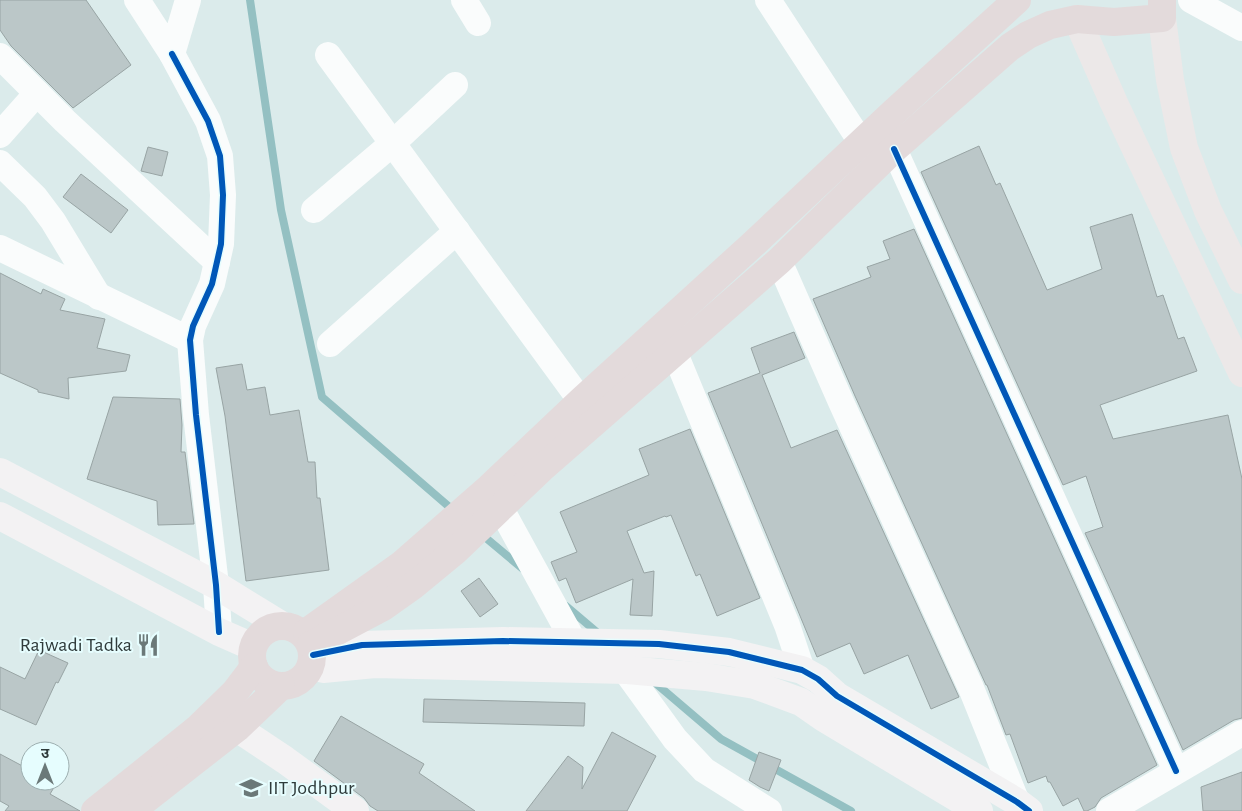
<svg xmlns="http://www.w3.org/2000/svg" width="1242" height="811" font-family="'Alegreya Sans','Noto Sans Devanagari',sans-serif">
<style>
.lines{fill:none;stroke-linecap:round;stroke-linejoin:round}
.stream{stroke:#94c0c2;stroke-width:8}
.building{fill:#bbc7c8;stroke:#98a4a4}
.street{stroke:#fafcfc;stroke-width:26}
.secondary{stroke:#f3f2f3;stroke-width:28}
.primary{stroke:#ece8e8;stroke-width:28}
.highway{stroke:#e3dadb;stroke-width:28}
.cycleway-casing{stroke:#e6fdfe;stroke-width:9}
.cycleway{stroke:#0057b8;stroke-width:6}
.labels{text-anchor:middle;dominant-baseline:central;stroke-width:4;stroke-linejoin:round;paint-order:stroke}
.poi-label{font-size:20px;fill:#2f3b3b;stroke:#e6fdfe;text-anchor:end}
</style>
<rect width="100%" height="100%" fill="#dbebeb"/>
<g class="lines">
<!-- stream -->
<g class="stream">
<path d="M250,0L281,210L322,397L454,511"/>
<path d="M480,533L523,569"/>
<path d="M566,606L599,634"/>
<path d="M653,681L721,739L851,811"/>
</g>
</g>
<!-- building -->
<g class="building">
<path d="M0,0H86L131,65L73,108L11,46L0,30Z"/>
<path d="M979,146L996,185L1000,183L1047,290L1102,269L1090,227L1132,214L1157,297L1163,295L1178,339L1184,337L1197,371L1100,405L1113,439L1228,415L1242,479V718L1234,720L1183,750L1085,533L1103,527L1086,476L1063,485L921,172Z"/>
<path d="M148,147L168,152L162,176L141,171Z"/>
<path d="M81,174L128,210L111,233L63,197Z"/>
<path d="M914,229L1157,765L1101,798L1095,807L1087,811H1084L1078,798L1063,806L1050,782H1048L1046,776L1028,783L1010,734L1006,735L987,685H986L855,396L813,299L871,277L867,267L890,259L883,241Z"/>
<path d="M0,273L41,294L43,289L65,299L60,310L105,319L97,348L130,355L126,371L68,378L69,399L38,392V390L0,373Z"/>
<path d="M794,332L805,358L762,375L791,448L837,430L959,697L931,709L908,655L864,674L850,643L817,657L708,393L760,373L751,348Z"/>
<path d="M242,364L247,390L265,387L270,415L299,410L308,462H315L317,498H320L329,570L246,581L225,416L216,368Z"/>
<path d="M113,397L180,399L182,425L181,452H185L194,524L158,525L157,501L87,479Z"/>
<path d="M690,429L760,598L717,616L700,574L696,576L671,515L666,517L665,516L627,531L644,573L654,571L652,616L630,615L633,579L576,603L566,578L559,581L551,562L577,552L560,512L649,475L639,449Z"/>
<path d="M479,578L498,604L480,617L461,591Z"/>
<path d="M39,650L68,663L58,683L56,682L36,725L0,709V667L25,679Z"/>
<path d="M424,699L585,703L584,726L423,722Z"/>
<path d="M341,716L424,764L419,773L475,811H378L370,806L364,798L314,761Z"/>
<path d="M612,732L656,756L627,811H526L568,756L583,767L582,789Z"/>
<path d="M759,752L781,760L769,791L760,787L749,780Z"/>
<path d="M0,754L30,770V781H58L50,794L80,811H5L9,806L0,801Z"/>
<path d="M1242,772V811H1203L1201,787Z"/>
</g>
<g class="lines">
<!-- street -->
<g class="street">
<path d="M137,0L172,54L188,0"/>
<path d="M464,0L478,23"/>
<path d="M768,0L861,142"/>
<path d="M1191,0L1242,28"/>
<path d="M172,54L208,121L220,156L223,195L221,244L212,284L193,326L190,340L196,415L216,585L219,632"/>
<path d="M328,55L581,401"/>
<path d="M0,56L65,121L217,262"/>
<path d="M0,135L37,93"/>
<path d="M894,149L1176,771"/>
<path d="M0,163L35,197L53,221L99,297"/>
<path d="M314,210L393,143L455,85"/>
<path d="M0,248L190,340"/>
<path d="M779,261L841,402L971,688L1017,802"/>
<path d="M330,344L457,231"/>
<path d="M674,351L787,625L802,670"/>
<path d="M500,507L574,642"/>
<path d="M625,670L675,739L704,770L769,811"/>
<path d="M1109,811L1242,733"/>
</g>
<!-- secondary -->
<g class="secondary">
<path d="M0,472L216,585L281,625"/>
<path d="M0,516L219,632L253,647"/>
<path d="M313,655L362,645L503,641L659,644L729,652L802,670L818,679L837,696L1017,802L1029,811"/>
<path d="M323,669L375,664L627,670L706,677L755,685L801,702L824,718L979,811"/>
<path d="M237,728L285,760L355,811"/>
</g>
<!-- primary -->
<g class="primary">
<path d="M1162,18L1170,80L1184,148L1208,211L1242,280"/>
<path d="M1077,19L1114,103L1242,373"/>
</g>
<!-- highway -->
<g class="highway">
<circle cx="282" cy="656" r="30"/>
<path d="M307,632L401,565L489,488L581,401L751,246L894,112L1017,0"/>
<path d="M311,645L383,607L414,585L454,552L541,469L779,261L894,149L1010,47L1028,35L1050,25L1077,19L1114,22L1162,18V0"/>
<path d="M95,811L197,729L235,692L254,667"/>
<path d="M131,811L237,728L281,686"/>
</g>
<defs>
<g id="cycleway">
<path d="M172,54L208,121L220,156L223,195L221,244L212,284L193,326L190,340L196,415L216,585L219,632"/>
<path d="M894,149L1176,771"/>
<path d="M313,655L362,645L503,641L659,644L729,652L802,670L818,679L837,696L1017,802L1029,811"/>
</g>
</defs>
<!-- cycleway casing -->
<use href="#cycleway" class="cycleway-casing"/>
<!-- cycleway -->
<use href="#cycleway" class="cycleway"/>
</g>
<!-- icons -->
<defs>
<symbol id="restaurant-bare" viewBox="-9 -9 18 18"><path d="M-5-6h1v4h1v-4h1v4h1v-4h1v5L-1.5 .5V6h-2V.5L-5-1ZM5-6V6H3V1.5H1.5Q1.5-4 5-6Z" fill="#6b7979" stroke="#e6fdfe" stroke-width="2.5" paint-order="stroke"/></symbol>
<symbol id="university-bare" viewBox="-9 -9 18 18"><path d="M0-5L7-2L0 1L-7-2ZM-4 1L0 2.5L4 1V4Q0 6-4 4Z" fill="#6b7979" stroke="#e6fdfe" stroke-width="2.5" paint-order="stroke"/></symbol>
</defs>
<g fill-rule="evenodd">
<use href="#restaurant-bare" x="132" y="629" width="32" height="32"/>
<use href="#university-bare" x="235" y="772" width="32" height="32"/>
</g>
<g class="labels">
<!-- poi labels -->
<g class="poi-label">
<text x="132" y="645">Rajwadi Tadka</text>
<text x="268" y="788" text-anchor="start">IIT Jodhpur</text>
</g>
</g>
<!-- north arrow -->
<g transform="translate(45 766)"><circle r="24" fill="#e6fdfe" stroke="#9dafb0"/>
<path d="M0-4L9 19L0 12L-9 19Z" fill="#6b7979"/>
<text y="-8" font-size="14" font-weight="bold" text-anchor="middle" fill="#2f3b3b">उ</text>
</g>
</svg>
